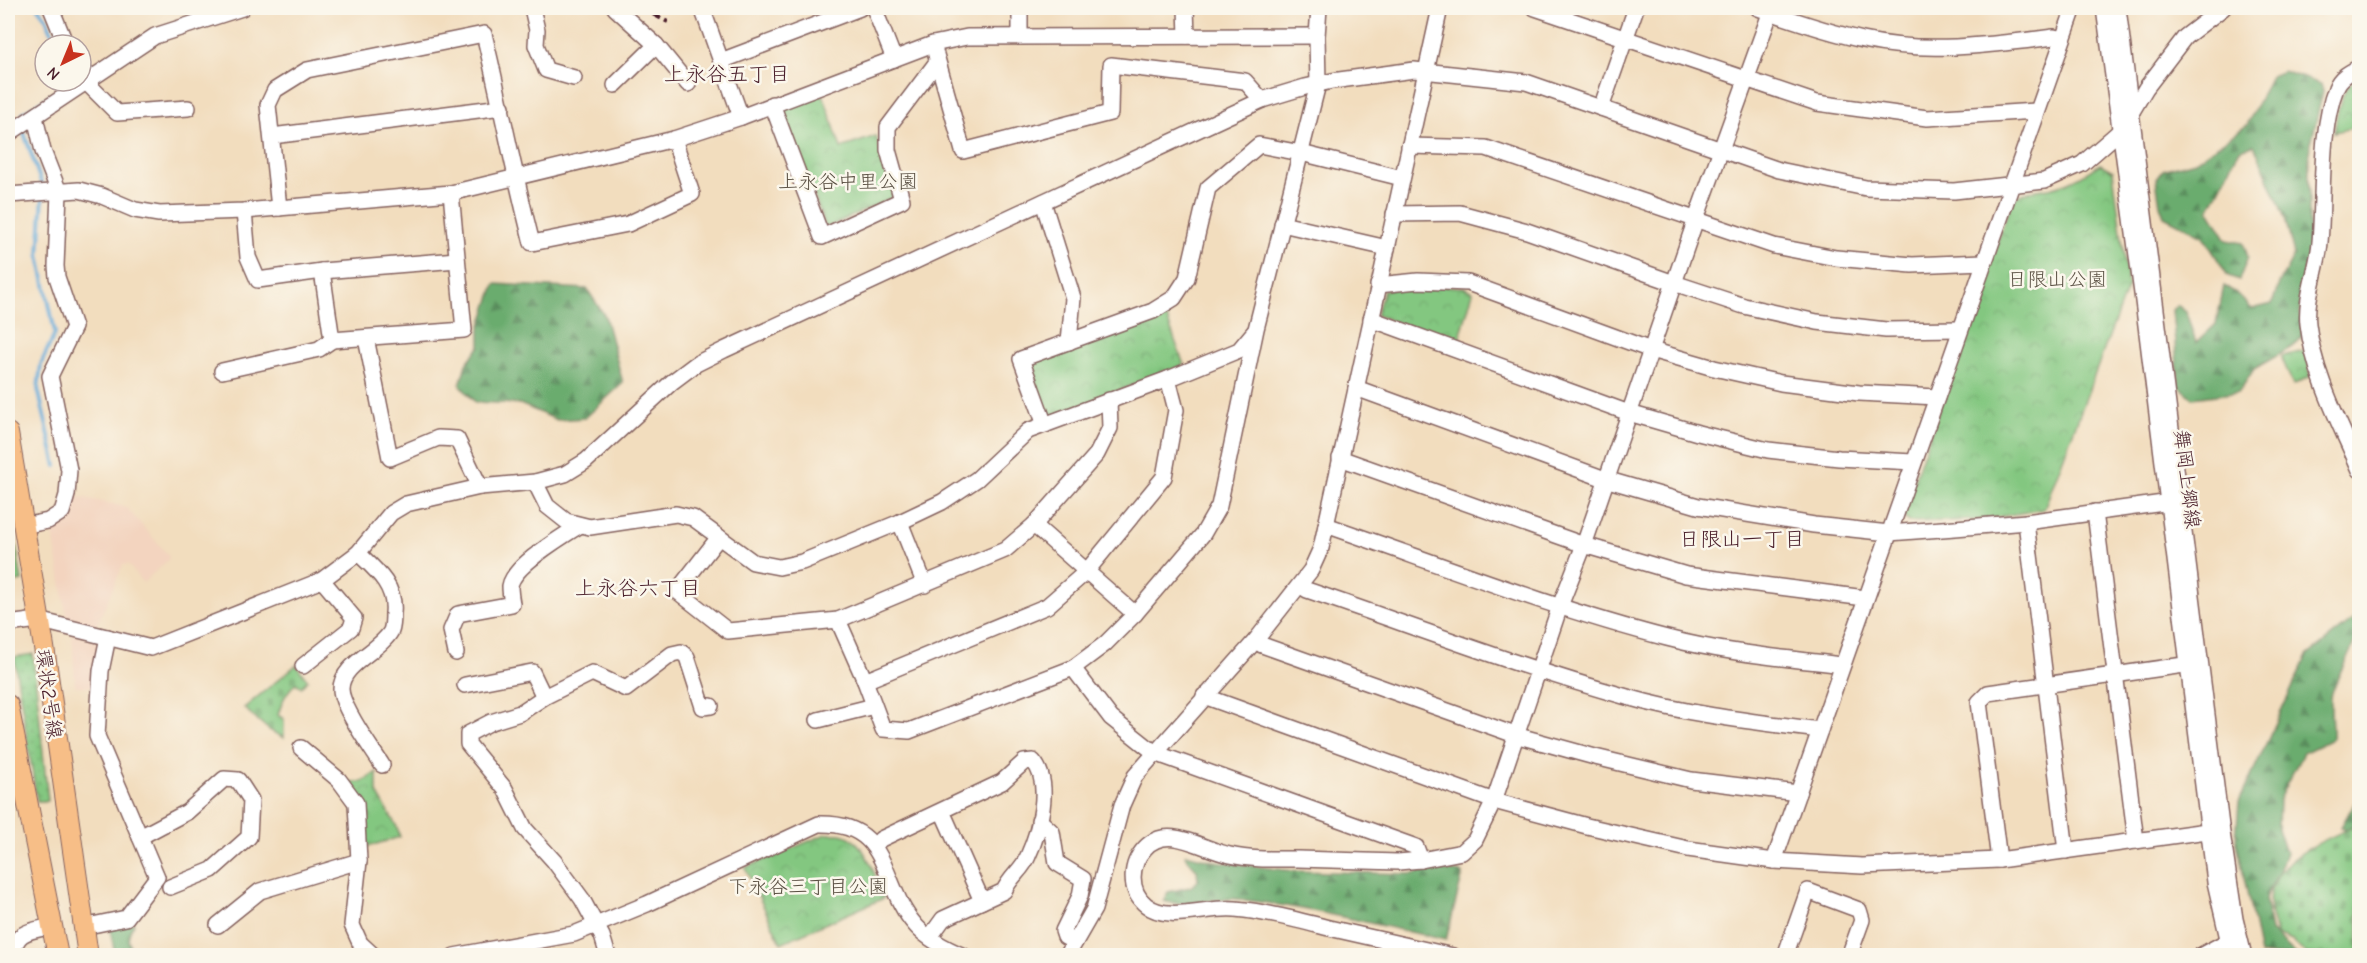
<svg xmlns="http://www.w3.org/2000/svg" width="2367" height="963" font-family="'Comic Neue','Klee One',sans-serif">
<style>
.built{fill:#f3d4bf}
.grass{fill:url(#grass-dots);stroke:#667356;stroke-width:1.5}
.forest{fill:url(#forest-firs);stroke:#5a664c;stroke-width:1.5}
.cemetery{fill:url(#cemetery-stones);stroke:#667356;stroke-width:1.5}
.park{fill:url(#park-crowns);stroke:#667356;stroke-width:1.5}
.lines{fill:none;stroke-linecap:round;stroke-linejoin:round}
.stream{stroke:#60a7d6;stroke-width:4}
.minor-casing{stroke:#85625e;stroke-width:18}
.major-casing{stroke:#85625e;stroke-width:22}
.minor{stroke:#fff;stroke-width:15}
.major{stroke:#f7be87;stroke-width:20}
.rail{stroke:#4a1f2b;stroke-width:4;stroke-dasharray:9 4.5;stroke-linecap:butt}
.labels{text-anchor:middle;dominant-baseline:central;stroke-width:5;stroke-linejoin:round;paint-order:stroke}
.park-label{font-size:20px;fill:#5b5144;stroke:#fbf7ec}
.street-label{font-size:20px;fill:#4a1f2b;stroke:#fbf7ec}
.neighbourhood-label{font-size:21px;fill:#4a1f2b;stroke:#fbf7ec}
</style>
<defs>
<pattern id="grass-dots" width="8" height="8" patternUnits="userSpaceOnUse" patternTransform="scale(1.5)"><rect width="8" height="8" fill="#83c780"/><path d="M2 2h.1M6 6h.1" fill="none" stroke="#73aa6f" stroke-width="1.8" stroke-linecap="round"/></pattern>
<pattern id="forest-firs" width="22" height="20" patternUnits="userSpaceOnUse" patternTransform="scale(1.5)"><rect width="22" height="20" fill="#6aac6e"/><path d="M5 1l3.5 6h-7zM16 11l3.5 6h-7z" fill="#598b5b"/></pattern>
<pattern id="cemetery-stones" width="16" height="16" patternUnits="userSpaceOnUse" patternTransform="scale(1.5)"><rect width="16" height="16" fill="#83c780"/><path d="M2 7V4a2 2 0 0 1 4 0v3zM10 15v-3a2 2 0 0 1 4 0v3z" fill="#73aa6f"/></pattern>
<pattern id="park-crowns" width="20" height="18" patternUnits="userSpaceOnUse" patternTransform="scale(1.5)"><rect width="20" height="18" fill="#83c780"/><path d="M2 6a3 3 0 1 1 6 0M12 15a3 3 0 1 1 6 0" fill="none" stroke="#73aa6f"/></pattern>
</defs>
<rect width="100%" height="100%" fill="#fbf7ec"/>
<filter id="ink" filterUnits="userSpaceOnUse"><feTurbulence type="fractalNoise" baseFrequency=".0167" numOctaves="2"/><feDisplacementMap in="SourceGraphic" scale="12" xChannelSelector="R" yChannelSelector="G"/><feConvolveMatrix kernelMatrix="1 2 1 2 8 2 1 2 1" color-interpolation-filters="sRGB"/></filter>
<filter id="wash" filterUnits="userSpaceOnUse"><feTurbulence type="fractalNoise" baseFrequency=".008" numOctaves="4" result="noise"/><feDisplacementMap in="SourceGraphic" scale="24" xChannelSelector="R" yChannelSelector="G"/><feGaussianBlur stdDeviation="1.35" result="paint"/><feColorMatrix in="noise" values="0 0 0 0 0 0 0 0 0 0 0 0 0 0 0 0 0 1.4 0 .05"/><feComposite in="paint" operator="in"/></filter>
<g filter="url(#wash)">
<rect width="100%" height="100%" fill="#f2ddbe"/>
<!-- built -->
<g class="built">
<path d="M71,495L126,507L169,556L168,560L143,583L128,564L123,565L96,627L67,619L52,527Z"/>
<path d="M72,634L103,643L95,687L75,686Z"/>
</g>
<!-- grass -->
<g class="grass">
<path d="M8,497L22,581L8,584Z"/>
<path d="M33,654L48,801H37L14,657Z"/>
</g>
<!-- forest -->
<g class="forest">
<path d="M2283,71L2321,84L2323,91L2309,152V251L2299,291L2302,337L2294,346L2254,369L2239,392L2193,398L2179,386L2172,310L2177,305L2186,312L2196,343L2216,324L2224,286L2235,292L2252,309L2272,304L2278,286L2294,255L2285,218L2254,145L2240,149L2209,210L2227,240L2243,243L2248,257L2239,280L2228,276L2203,236L2164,216L2160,205L2156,179L2163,170L2195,161L2247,125L2271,76Z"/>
<path d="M495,284L587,289L605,316L623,383L585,418L557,420L520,404L475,402L460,385L466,364L480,346V328Z"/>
<path d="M2359,615C2360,644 2340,666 2332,693C2329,702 2333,727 2332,739L2303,753L2279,799L2278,829L2286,853L2278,874L2265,898L2271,931L2297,955H2260L2236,838L2239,802L2307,656Z"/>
<path d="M2355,802L2359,805V840L2341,827Z"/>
<path d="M1186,854L1214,861L1293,871L1413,874L1435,869L1463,873L1446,940C1377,925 1307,907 1237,899C1214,897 1184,908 1163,901L1168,892L1190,887L1198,881L1197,870L1185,856Z"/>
<path d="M132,922L134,924C126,936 126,945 137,954L145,955H115L110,929L113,924Z"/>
</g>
<!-- cemetery -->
<g class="cemetery">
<path d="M296,665L308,680L301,687L296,683C285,693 282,702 278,715L284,719V738L269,730L244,708Z"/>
<path d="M2359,824V955H2307L2292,941L2276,935C2274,923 2267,907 2270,894C2280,854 2327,840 2359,824Z"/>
</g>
<!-- park -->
<g class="park">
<path d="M2359,78V127L2334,132C2338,112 2339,88 2359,78Z"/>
<path d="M823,94L841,148L876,136L894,197L826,228L782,109Z"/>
<path d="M2100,164L2113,171L2128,286L2044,509L1981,520L1909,522L1902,515L2012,200C2025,189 2041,191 2057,186C2073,182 2086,173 2100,164Z"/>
<path d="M1419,286L1464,287L1473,292L1458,344L1376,315L1384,290Z"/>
<path d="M1165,313L1184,365L1049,418L1029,363Z"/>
<path d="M2306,351L2311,376L2293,385L2281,356Z"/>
<path d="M377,772V793L397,827L400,837L363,848L347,784L350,782H362Z"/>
<path d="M826,834C831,834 839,833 845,835C867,843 876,879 884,898L781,943L745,868Z"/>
</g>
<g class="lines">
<!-- stream -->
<g class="stream">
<path d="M38,8L46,18L57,45"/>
<path d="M23,120V113L70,84L69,81"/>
<path d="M23,130L43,188"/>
<path d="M43,196L39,255L55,333L41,364L38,389L56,466"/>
</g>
</g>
</g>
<g filter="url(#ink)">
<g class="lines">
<defs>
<g id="minor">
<path d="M51,8L66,45"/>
<path d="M532,8L537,30L536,45L546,70L574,78"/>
<path d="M615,8L656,45L688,84"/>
<path d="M702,8L741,117"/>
<path d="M874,8L894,59"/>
<path d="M1020,8V37"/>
<path d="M1186,8L1187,36"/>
<path d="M1535,8L1817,103L1927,118L2036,111"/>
<path d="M1758,8C1792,20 1827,32 1863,40C1926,54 1991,45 2054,37L2062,39"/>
<path d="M2104,8L2143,301L2215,882L2232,956"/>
<path d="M2118,8L2221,826L2235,919L2244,956"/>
<path d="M933,44L963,151L1110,113L1111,65L1245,81L1262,100"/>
<path d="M721,61L860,8"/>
<path d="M2360,67C2350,72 2340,77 2336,88C2319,131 2324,196 2320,242C2318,269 2305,297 2308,324C2314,376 2340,423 2360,470"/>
<path d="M81,77L117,113L188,108"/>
<path d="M615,85L656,45"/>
<path d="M772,104L822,237L902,200L888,150V127L937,62"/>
<path d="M1601,108L1636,8"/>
<path d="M8,134L155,36L242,8"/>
<path d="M272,136L502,107"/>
<path d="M1409,146L1486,148L1774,246L1836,258L1912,265L1983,262"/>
<path d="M8,195L79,190L102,196L135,210L159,214L244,211L451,193L674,139L741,117L933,44L967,37L1317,36"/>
<path d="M1043,202L1073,298L1069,342"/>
<path d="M279,208L268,105L275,90L307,70L484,34C501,104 514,174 532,243L628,224L692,194L674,139"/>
<path d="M244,211L248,257L258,280L322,271L457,260"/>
<path d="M1394,214L1460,213L1527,231L1674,283L1744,306L1817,322L1886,330L1960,329"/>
<path d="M1282,224L1387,248"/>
<path d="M322,271L332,340L464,330L451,193"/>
<path d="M1378,285L1418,281L1468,283L1651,350L1714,368L1781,383L1859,393L1937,397"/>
<path d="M1371,319L1629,413L1698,433L1768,450L1839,458L1913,462"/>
<path d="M366,338L390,458L438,438L457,439L480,487"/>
<path d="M222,371L319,349L332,340"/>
<path d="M1356,388L1605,479L1698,506L1814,525L1889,533L1955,528L2026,522L2178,501"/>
<path d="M1045,425L1021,359L1153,311L1174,298L1187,278L1208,188L1259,145L1301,153L1402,178"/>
<path d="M1340,458L1584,545L1686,575L1865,598"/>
<path d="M535,482L547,506L566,521L590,527L676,514L693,518L753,562L779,567L802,562L900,522L942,502L977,479L1028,431L1168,379L1239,350L1254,332"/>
<path d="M2095,512L2136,841"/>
<path d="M900,522L925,585"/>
<path d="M2026,522L2066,851"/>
<path d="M1034,525L1135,614"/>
<path d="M1326,525C1439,564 1551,608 1667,638C1724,653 1784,658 1842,665"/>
<path d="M23,526L48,521L62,512L67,495L69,470L50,376L74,327L57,277L56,266L59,192L43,151L35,117"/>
<path d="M719,537L677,591L728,631L838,620L1005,550L1034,525L1097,454L1110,428L1109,400"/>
<path d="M358,553C376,570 396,586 393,613C393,619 393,626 391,631C380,651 341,664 341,689C341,707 372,749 382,765"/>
<path d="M1300,585L1307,590C1413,626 1519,667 1627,697C1689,715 1756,722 1820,730"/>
<path d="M838,620L865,681L883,729L909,731L1073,668L1105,644L1135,614L1203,534L1219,506L1256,329L1318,84L1317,36L1319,8"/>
<path d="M8,624L38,620L151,648L322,580L358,553L391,513L406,504L480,487L535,482L565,474L586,461L672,382L696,364L724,350L1262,100L1305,87L1332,81L1414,70L1526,82L1779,170L1866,188L1954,191L2044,181L2082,164L2121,130L2146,88L2185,37L2223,8"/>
<path d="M108,637L101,671L97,736L140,837L187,812L224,779L238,780L251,800L249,837L212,870L170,887"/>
<path d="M1256,640L1262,645L1515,735L1595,757L1691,780L1798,793"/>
<path d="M456,653L451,630L458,614L512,604C511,598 510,591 510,586C513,565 564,536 580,525"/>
<path d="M303,666L351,628L354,618L322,580"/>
<path d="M1073,668L1111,718L1155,753L1416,847L1421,860"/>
<path d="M865,681L1047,606L1086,572L1164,477L1176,410L1168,379"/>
<path d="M465,685L532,672L544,697"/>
<path d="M1204,696L1494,801L1587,826L1688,849L1774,861L1862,866L1999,860L2221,829"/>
<path d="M818,720L874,706"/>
<path d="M301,748L339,780L356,803L359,861L352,925L360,943L374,956"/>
<path d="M942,811L982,901"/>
<path d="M1039,820L1052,832L1057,863L1083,879L1080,896L1063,931L1065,937L1075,942"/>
<path d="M874,846L881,839L1002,782L1024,762L1033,761C1053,783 1039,832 1028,856C1023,869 1010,877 1004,891L943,919L930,937"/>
<path d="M1999,860L1979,702L1988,693L2198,663"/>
<path d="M1774,861L2074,8"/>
<path d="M218,925L260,891L359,861"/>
<path d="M83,927L126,918L157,877L140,837"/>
<path d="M13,956C14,930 32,931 53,926"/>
<path d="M454,956L574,934L647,904L819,824C893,822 878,885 917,927C929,940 947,949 964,956"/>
<path d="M608,956L602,936L582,899L554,861L525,829L505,789L468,744V734L491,722L520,713L544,697L592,673L626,689L672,654L681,652L687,657L703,707L711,706"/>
<path d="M1067,956L1094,909L1122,805L1135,776L1256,640L1311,570L1321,548L1440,8"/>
<path d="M1453,956C1412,947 1370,937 1329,928C1297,920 1267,912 1235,909C1208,906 1168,923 1146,905C1128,890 1130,864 1145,848C1168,823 1203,850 1230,855C1252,860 1275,859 1298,859C1331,860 1365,861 1398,862L1421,860L1462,852L1475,840L1494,801L1560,606L1584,545L1696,219L1772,8"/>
<path d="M1785,956L1808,891L1859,910L1862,920L1849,956"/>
<path d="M2200,956L2235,937"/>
</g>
<g id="major">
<path d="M8,433L44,647L88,956"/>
<path d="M8,705L58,956"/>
</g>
</defs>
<!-- minor casing -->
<use href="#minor" class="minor-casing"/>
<!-- major casing -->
<use href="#major" class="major-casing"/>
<!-- minor -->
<use href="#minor" class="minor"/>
<!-- major -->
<use href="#major" class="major"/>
<!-- rail -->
<g class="rail">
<path d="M641,8L668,22"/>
<path d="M663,8L672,12"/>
</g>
</g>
</g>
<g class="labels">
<!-- park labels -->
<g class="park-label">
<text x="848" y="181">上永谷中里公園</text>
<text x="2057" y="279">日限山公園</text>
<text x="808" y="886">下永谷三丁目公園</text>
</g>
<!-- street labels -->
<g class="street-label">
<text transform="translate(2187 479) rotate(83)">舞岡上郷線</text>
<text transform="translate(49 694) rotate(82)">環状2号線</text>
</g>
<!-- neighbourhood labels -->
<g class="neighbourhood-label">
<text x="727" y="74">上永谷五丁目</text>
<text x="1742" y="539">日限山一丁目</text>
<text x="638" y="588">上永谷六丁目</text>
</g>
</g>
<!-- margin -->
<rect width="2367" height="963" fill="none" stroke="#fbf7ec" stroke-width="30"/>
<!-- north arrow -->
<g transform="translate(63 63) rotate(223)"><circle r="28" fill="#fbf7ec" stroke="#b4a19f" stroke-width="1.5"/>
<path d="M0-4.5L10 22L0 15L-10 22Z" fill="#c8321e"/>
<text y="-9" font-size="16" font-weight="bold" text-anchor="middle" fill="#4a1f2b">N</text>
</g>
</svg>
